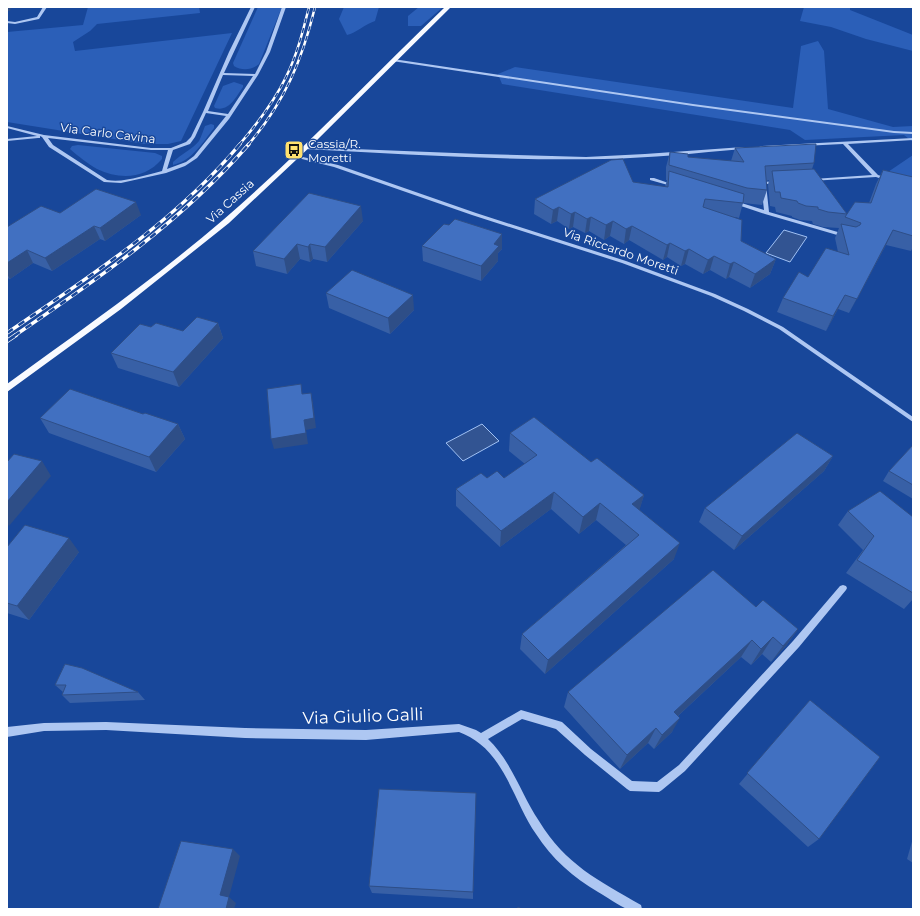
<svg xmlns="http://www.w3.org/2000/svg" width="920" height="916" font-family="Montserrat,sans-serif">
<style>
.green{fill:#2b5fb8}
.water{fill:#325492;stroke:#a0c1f4}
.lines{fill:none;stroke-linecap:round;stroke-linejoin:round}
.minor{fill:#aec7f2;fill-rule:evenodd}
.major{fill:#f8faff;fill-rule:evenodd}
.rail-far2-casing{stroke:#fff;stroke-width:2.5}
.rail-far1-casing{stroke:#fff;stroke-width:3.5}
.rail-casing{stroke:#fff;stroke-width:4.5}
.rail-far2{stroke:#18479a;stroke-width:1.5;stroke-dasharray:5;stroke-linecap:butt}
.rail-far1{stroke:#18479a;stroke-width:2.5;stroke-dasharray:7;stroke-linecap:butt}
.rail{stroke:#18479a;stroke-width:3;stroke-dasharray:9;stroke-linecap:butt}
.wall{fill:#3860a6}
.shaded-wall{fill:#2e4e87}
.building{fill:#4170c1;stroke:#2e4e87}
.labels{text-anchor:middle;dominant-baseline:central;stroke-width:3;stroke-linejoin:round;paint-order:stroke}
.far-street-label{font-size:12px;fill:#fff;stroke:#18479a}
.far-poi-label{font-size:12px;fill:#fff;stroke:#18479a;text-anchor:start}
.near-street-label{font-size:17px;fill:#fff;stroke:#18479a}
</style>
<rect width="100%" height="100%" fill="#18479a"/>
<!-- green -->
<g class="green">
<path d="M88,7H199L200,13L97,24L90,31L73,42L75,51L232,33L181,141L168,144H145L7,122V32L83,25Z"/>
<path d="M258,7H282L259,64C252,70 242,71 234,66L233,63Z"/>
<path d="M344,7H379L375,21C365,24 356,33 347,35L339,19Z"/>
<path d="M419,7H443L421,26H408V16Z"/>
<path d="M804,7H850V10L913,35V51L866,39L831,27L800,21Z"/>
<path d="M818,41L824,51L828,109L893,127L913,126V142L904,135L805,140L790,130L502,84L498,74L515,67L793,108L801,46Z"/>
<path d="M234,82L243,85V87C236,97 229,112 215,108L214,106L223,86Z"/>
<path d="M211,124L214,125V128C203,142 192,161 173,165V162C181,154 193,149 199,141C201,137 203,131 205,126Z"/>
<path d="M78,145L155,153L162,156V159C145,179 120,180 97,169C88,164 78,156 70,149L72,146Z"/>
<path d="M913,155V186L885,174Z"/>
</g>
<!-- water -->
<g class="water">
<path d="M784,230L807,237L790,262L766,253Z"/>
<path d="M482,424L499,441L463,461L446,443Z"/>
</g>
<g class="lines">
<!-- minor -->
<g class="minor">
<path d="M43,7H47L39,19L15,24L7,23V21L15,22L37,17Z"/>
<path d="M251,7H255L224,73L255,74L266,52L282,7H286L270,52L258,75L229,119L197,158L185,166L166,173L121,183L104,182L49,147L42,137L40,136V138H38L7,141V139L37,136L7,128V126L44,135L151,148H171L186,142L191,137L203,112L229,52ZM223,75L253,76L228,114L208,111ZM206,113L226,116L194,156L186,162L167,169L173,150L190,144L195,137ZM48,138L151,150H168L162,171C145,175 125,183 107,180L53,145Z"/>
<path d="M393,59L693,104L894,131L913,132V134L894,133L693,106L392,61V59Z"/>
<path d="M913,138V140L848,144L878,175L890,179V180L888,181L876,177L811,181V180L813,179L872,175L843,144L761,148L759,147L761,146Z"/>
<path d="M303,147L480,154L586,157L645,154L743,147L745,148L743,149C697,153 651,158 604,159C505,161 405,154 305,149H303Z"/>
<path d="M294,155L338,165L476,213L626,261L715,294L748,309L783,327L913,417V422L779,329L744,311L711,296L622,263L472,215L334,167L294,157Z"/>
<path d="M650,178H654L677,186L675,187L650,180Z"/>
<path d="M777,181H779V183L766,184L769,212L848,235V237H844L765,214L732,203L735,201L764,210L761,183L763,182Z"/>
<path d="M843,585L846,586L847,588L846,590L799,647L685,771L662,790L659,792L630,791L627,789L585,755L556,729L522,719L488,739C512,762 521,794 539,821C566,865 598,880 641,905L642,909C638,909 631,910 627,909C621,907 605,896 598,892C573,877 552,859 536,834C517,807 507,765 480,744C474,739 467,735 459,732L366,740L245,738L106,730L44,731L7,737V727L44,723L106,722L245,728L366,730L459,724L476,730L481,733L521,710L562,722L591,749L632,781L657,782L679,765L793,641L840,586Z"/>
</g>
<!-- major -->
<path class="major" d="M445,7H451L313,144L229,223L121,309L7,392V384C80,331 154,279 223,220C301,153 371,78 445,7Z"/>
<defs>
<g id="rail-far2">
<path d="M239,145C257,124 274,102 286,77C297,55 303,31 309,7"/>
<path d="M248,145C284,103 302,61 315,7"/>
</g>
<g id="rail-far1">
<path d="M7,333C89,277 176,221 240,144"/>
<path d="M14,336C98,279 182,221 249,144"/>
</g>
<path id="rail" d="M7,341L16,335"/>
</defs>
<!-- rail-far2 casing -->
<use href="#rail-far2" class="rail-far2-casing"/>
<!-- rail-far1 casing -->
<use href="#rail-far1" class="rail-far1-casing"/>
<!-- rail casing -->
<use href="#rail" class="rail-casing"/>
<!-- rail-far2 -->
<use href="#rail-far2" class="rail-far2"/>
<!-- rail-far1 -->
<use href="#rail-far1" class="rail-far1"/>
<!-- rail -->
<use href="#rail" class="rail"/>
</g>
<!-- wall -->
<g class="wall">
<path d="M735,148L814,163L812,169L847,214L869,203L876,184L883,170L913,177V247L911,251L886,245L849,313L838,309L826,331L777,312L783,298L838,252L835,238L839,228L823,227L813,224L812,221L800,220L792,217V216L776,212L775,207L770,206L768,185L769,180L766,181L767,190L762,205L743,203L739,218L735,217L741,241L776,259L770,274L750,288L729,277L726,279L710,270L703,274L685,264L681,266L667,257L663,260L629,240L624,244L610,236L604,240L589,231L585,233L573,227L569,229L557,221L551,224L534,214L535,199L633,182L665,187L667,180H666V167L670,152L688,157L731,161Z"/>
<path d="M60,213L141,215L105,241L100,239L52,271L33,263L10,279L7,278V227Z"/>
<path d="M363,221L327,262L313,259L310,262L300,259L287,274L256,266L253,251Z"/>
<path d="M449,225L502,234V249L498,253V261L481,281L423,261L422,246Z"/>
<path d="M326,293L414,310L390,334L329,308Z"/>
<path d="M218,323L223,338L179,387L118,368L111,353L151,327L183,331Z"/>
<path d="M143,414L178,424L185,439L156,472L49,433L40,418Z"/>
<path d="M510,433L591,462L644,495L639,510L674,559L545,674L520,649L522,634L626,545L596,520L579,534L551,509L500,547L456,506V489L487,478H504L525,464L509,451Z"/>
<path d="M913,445V499L883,481L889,471Z"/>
<path d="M833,456L824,471L734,550L699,522L705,508Z"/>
<path d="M848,511L913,517V599L904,609L846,573L863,550L838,525Z"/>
<path d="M7,547L79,552L29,620L7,613Z"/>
<path d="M756,607L798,629L786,646L771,662L762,654L751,665L741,657L678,716L672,732L654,749L648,743L620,769L564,707L568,692Z"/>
<path d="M65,664L138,692L145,700L70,703L62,695L63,692L55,685Z"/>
<path d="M810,700L819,839L808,847L739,784Z"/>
<path d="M913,838V863L907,859Z"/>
<path d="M369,886L473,892V899L372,893Z"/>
</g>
<!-- shaded-wall -->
<g class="shaded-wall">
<path d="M7,7H11L10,11H7Z"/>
<path d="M136,202L141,215L105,241L100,228Z"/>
<path d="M361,206L363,221L327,262L325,247Z"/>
<path d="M559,207L557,221L551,224L553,210Z"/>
<path d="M575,212L573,227L569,229L571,214Z"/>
<path d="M591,217L589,231L585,233L587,219Z"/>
<path d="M613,221L610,236L604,240L606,225Z"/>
<path d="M94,226L100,239L52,271L45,258Z"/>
<path d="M632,226L629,240L624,244L626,229Z"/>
<path d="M893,230L886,245L849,313L857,299Z"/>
<path d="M502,234V249L498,253V261L481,281V266L494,244Z"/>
<path d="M670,243L667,257L663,260L667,245Z"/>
<path d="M297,244L300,259L287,274L284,259Z"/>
<path d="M310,244L313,259L310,262L308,247Z"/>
<path d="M689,249L685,264L681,266L685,251Z"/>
<path d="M27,250L33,263L10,279L7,274V263Z"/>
<path d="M714,256L710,270L703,274L708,260Z"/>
<path d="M776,259L770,274L750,288L755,274Z"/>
<path d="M734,262L729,277L726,279L730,264Z"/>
<path d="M413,295L414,310L390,334L388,318Z"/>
<path d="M845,295L838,309L826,331L833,316Z"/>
<path d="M218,323L223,338L179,387L173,372Z"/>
<path d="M311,393L313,403L316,428L306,430L308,444L274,449L271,439L304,420Z"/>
<path d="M178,424L185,439L156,472L149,457Z"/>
<path d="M833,456L824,471L734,550L742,536Z"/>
<path d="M42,461L51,476L9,526L7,523V502Z"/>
<path d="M554,492L551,509L500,547L501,531Z"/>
<path d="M644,495L639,512L632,504Z"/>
<path d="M600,503L596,520L579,534L583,517Z"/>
<path d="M69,538L79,552L29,620L17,606Z"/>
<path d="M680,543L674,559L545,674L548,660Z"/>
<path d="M798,629L786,646L771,662L783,646Z"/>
<path d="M773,637L762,654L751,665L761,649Z"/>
<path d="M752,640L741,657L666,727L674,712Z"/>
<path d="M680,718L672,732L654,749L662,735Z"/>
<path d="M656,728L648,743L620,769L627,755Z"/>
<path d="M233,849L240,856L229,897L236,903L234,909H226L220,895Z"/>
</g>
<!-- building -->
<g class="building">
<path d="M816,144L814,163L765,166L767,190L747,188L669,165L670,152L688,154V157L744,162L735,148Z"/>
<path d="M623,159L633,182L668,187L669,171L744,194L743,203L705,199L703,207L742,220L741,241L776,259L755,274L734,262L730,264L714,256L708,260L689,249L685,251L670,243L667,245L632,226L626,229L613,221L606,225L591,217L587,219L575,212L571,214L559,207L553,210L535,199L611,160Z"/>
<path d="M814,169L847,214L855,202L871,203L883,170L913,177V236L893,230L857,299L845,295L833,316L783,298L799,272L808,277L826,248L849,255L841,224L856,227L860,225L861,223L845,217L847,214L828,212L818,209V207L806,206L798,203L797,201L781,198L780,192H775L772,171Z"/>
<path d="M96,189L136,202L100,228L94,226L45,258L27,250L7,263V227L41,206L60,213Z"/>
<path d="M309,193L361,206L325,247L310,244L308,247L297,244L284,259L253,251Z"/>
<path d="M455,219L502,234L494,244L499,246L481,266L422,246L444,224L449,225Z"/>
<path d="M352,270L413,295L388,318L326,293Z"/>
<path d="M197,317L218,323L173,372L111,353L140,324L151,327L156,323L183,331Z"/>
<path d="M301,384L302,394L311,393L314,418L304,420L306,433L271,439L267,389Z"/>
<path d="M70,389L143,414L145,413L178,424L149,457L40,418Z"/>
<path d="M534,417L591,462L597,458L644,495L632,504L680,543L548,660L522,634L639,535L600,503L583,517L554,492L501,531L456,489L481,473L487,478L497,471L504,478L537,455L510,433Z"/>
<path d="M797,433L833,456L742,536L705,508Z"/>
<path d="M913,445V485L889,471Z"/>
<path d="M14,454L42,461L7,502V462Z"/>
<path d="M880,491L913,517V593L857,560L874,536L848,511Z"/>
<path d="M25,525L69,538L17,606L7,603V547Z"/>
<path d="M713,570L756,607L763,600L798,629L783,646L773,637L761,649L752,640L674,712L680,718L662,735L656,728L627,755L568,692Z"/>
<path d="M65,664L82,668L138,692L62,695L66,685H55Z"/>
<path d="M810,700L880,757L819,839L747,773Z"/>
<path d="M379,789L476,793L473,892L369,886Z"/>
<path d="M181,841L233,849L220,895L229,897L226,909H158Z"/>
<path d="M518,907L522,909H517Z"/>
</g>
<!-- icons -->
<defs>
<symbol id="bus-square" viewBox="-11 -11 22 22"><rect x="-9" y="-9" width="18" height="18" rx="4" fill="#ffe16e" stroke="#18479a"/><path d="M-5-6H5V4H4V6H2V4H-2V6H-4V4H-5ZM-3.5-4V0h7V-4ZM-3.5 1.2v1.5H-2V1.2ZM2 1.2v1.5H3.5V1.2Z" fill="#111"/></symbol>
</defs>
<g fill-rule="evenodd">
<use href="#bus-square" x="283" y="139" width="22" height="22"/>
</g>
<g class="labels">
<!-- far-street labels -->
<g class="far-street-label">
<text transform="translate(108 133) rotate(7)">Via Carlo Cavina</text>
<text transform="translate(230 201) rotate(-42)">Via Cassia</text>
<text transform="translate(621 251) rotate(19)">Via Riccardo Moretti</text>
</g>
<!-- far-poi labels -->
<g class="far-poi-label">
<text x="308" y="143">Cassia/R.<tspan x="308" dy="14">Moretti</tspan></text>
</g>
<!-- near-street labels -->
<g class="near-street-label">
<text transform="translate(363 716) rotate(-2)">Via Giulio Galli</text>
</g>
</g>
<!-- border -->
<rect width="920" height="916" fill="none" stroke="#ffffff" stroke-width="16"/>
</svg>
